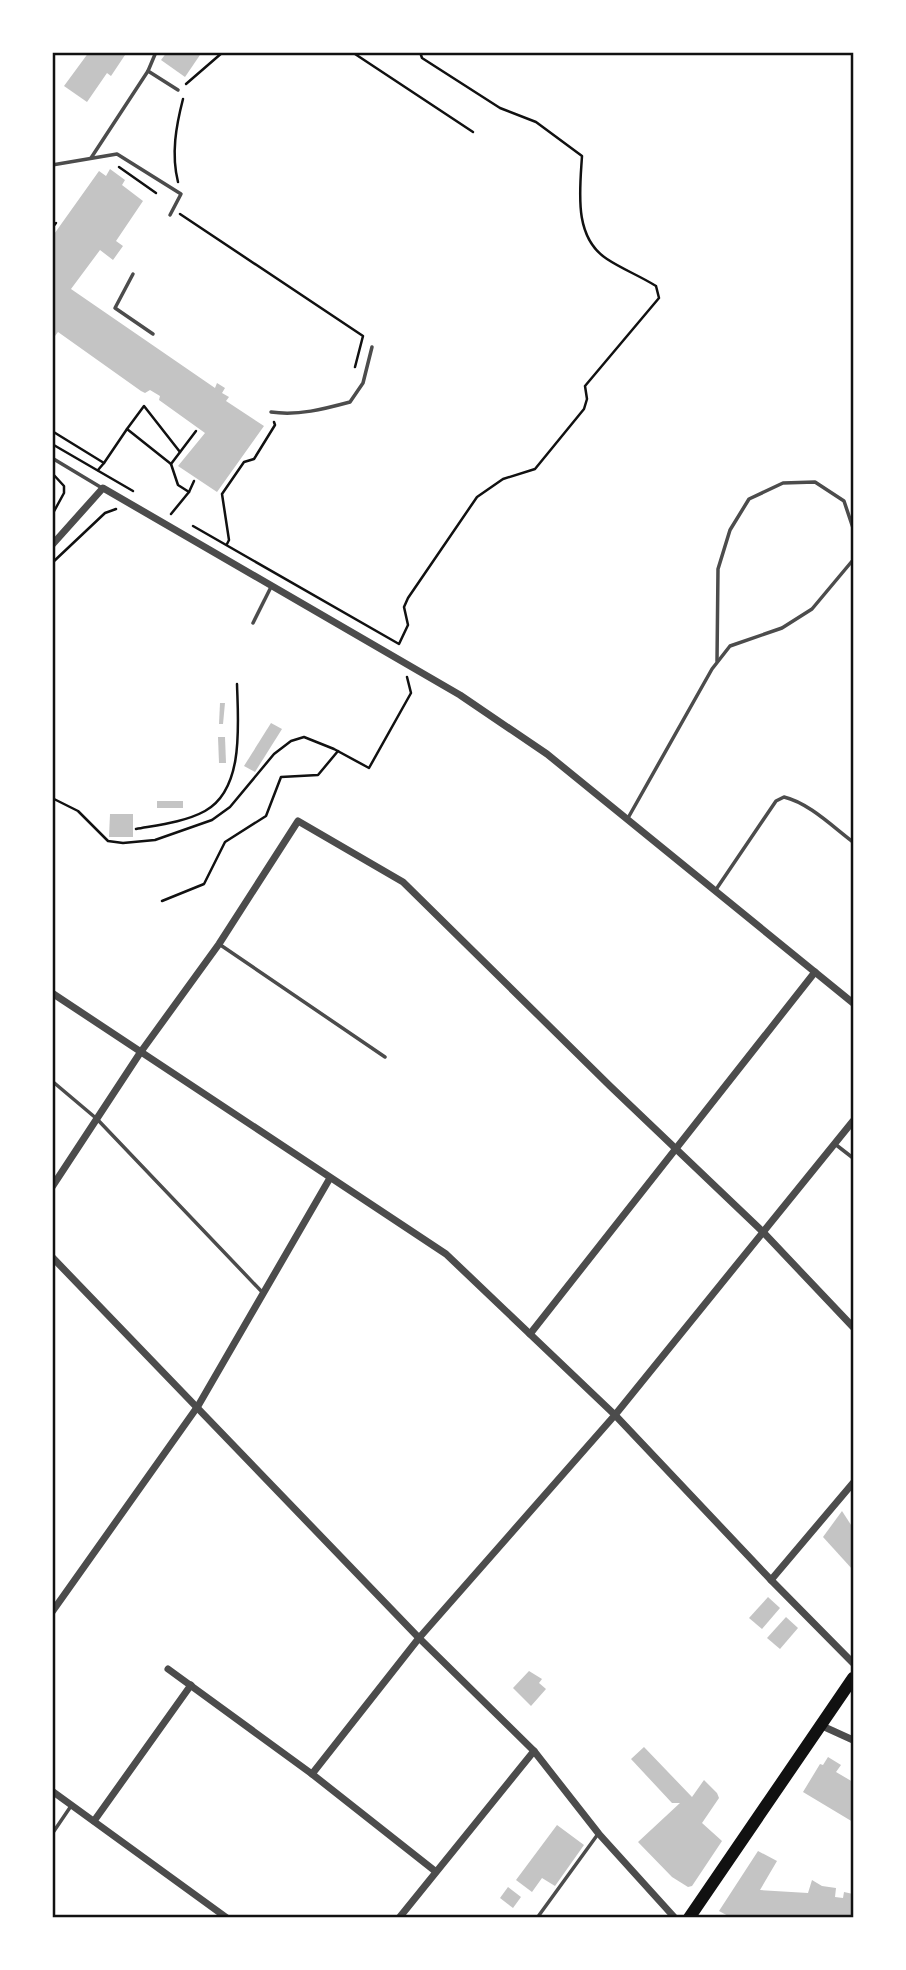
<svg xmlns="http://www.w3.org/2000/svg" width="906" height="1970" font-family="'PT Sans',sans-serif">
<style>
.building{fill:#c4c4c4}
.lines{fill:none;stroke-linecap:round;stroke-linejoin:round}
.path{stroke:#111;stroke-width:2.5}
.service{stroke:#4c4c4c;stroke-width:3.5}
.minor{stroke:#4c4c4c;stroke-width:7}
.primary{stroke:#111;stroke-width:12}
.neatline{fill:none;stroke:#111;stroke-width:2.5}
</style>
<rect width="100%" height="100%" fill="#fff"/>
<!-- building -->
<g class="building">
<path d="M89,52H127L111,76L107,73L87,102L64,86Z"/>
<path d="M167,52H202L185,77L161,60Z"/>
<path d="M110,169L125,180L122,185L143,201L116,241L123,246L113,260L100,250L71,289L215,388L217,383L225,388L222,393L229,397L226,401L264,426L217,492L178,466L205,433L159,400L160,396L150,390L145,393L141,391L58,332L52,340V237L99,171L106,176Z"/>
<path d="M220,703H225L223,724H219Z"/>
<path d="M271,723L282,729L255,772L244,766Z"/>
<path d="M218,737H225L226,763H219Z"/>
<rect x="157" y="801" width="26" height="7"/>
<path d="M110,814H133V837H109Z"/>
<path d="M842,1511L853,1528V1570L823,1537Z"/>
<path d="M768,1597L780,1608L762,1629L749,1618Z"/>
<path d="M786,1617L798,1628L780,1649L767,1638Z"/>
<path d="M529,1671L542,1679L539,1683L546,1689L531,1706L513,1688Z"/>
<path d="M644,1747L692,1797L704,1780L717,1793L719,1798L702,1823L722,1841L692,1886L688,1887L672,1877L638,1842L680,1803H672L631,1759Z"/>
<path d="M828,1757L841,1765L836,1772L853,1782V1822L803,1792L820,1764L823,1765Z"/>
<path d="M557,1825L584,1845L555,1886L542,1878L532,1892L516,1880Z"/>
<path d="M758,1851L777,1861L760,1890L808,1893L812,1880L822,1886L836,1888L835,1897L843,1898L844,1892L853,1894V1918H732L719,1911Z"/>
<path d="M508,1887L521,1897L513,1908L500,1898Z"/>
</g>
<g class="lines">
<!-- path -->
<g class="path">
<path d="M352,52L473,132"/>
<path d="M186,84L223,52"/>
<path d="M119,167L156,193"/>
<path d="M178,182C171,154 176,126 183,99"/>
<path d="M180,214L363,336L355,367"/>
<path d="M52,228L56,223"/>
<path d="M127,429L144,406L180,452"/>
<path d="M52,431L104,463L98,470"/>
<path d="M52,444L133,491"/>
<path d="M104,463L127,429L171,464L178,485L189,492L171,514"/>
<path d="M171,464L196,431"/>
<path d="M52,473L64,486V493L52,515"/>
<path d="M189,492L194,481"/>
<path d="M193,526L399,644L408,625L404,607L408,598L477,497L503,479L535,469L584,409L587,399L585,386L659,298L656,286C640,276 622,269 607,259C573,237 580,190 582,156L536,122L500,108L422,58L420,52"/>
<path d="M227,544L229,540L222,494L244,462L254,459L275,425L274,422"/>
<path d="M52,563L105,513L116,509"/>
<path d="M52,798L78,811L108,841L123,843L155,840L212,820L230,807L274,754L291,741L304,737L334,749L369,768L411,693L407,677"/>
<path d="M136,829C158,825 185,822 205,811C245,789 238,722 237,684"/>
<path d="M162,901L204,884L225,842L266,816L281,777L318,775L338,751"/>
</g>
<!-- service -->
<g class="service">
<path d="M148,71L156,52"/>
<path d="M91,158L148,71L178,90"/>
<path d="M52,165L117,154L181,194L170,215"/>
<path d="M133,274L115,308L153,334"/>
<path d="M271,412C298,416 324,409 350,402L363,383L372,347"/>
<path d="M52,458L102,488"/>
<path d="M253,623L271,587"/>
<path d="M717,661L718,569L730,530L749,499L783,483L815,482L844,501L853,528"/>
<path d="M628,818L712,669L730,646L782,628L812,609L853,560"/>
<path d="M715,891L776,801L784,797C809,803 833,827 853,842"/>
<path d="M219,944L385,1057"/>
<path d="M52,1081L97,1119L263,1293"/>
<path d="M835,1144L853,1158"/>
<path d="M52,1834L71,1806"/>
<path d="M537,1918L598,1834"/>
</g>
<!-- minor -->
<g class="minor">
<path d="M52,545L103,488L460,695L547,754L853,1003"/>
<path d="M52,993L446,1254L615,1415L771,1580L853,1663"/>
<path d="M52,1187L140,1053L219,944L298,821L403,882L610,1086L763,1232L853,1327"/>
<path d="M52,1257L419,1638L534,1751L599,1834L675,1918"/>
<path d="M530,1334L815,972"/>
<path d="M771,1580L853,1483"/>
<path d="M52,1612L198,1406L330,1178"/>
<path d="M168,1669L312,1774L435,1871"/>
<path d="M820,1725L853,1740"/>
<path d="M312,1774L419,1638L615,1415L853,1121"/>
<path d="M52,1791L227,1918"/>
<path d="M94,1821L191,1685"/>
<path d="M399,1918L534,1751"/>
</g>
<!-- primary -->
<path class="primary" d="M689,1918L853,1678"/>
</g>
<!-- border -->
<rect width="906" height="1970" fill="none" stroke="#ffffff" stroke-width="108"/>
<rect x="54" y="54" width="798" height="1862" class="neatline"/>
</svg>
